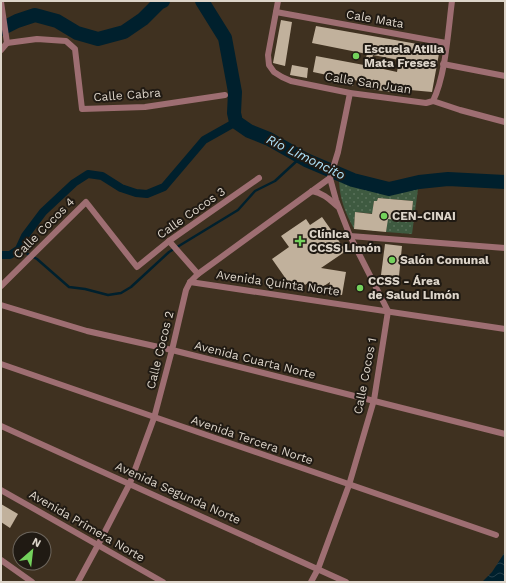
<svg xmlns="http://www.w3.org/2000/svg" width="506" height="583" font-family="'Work Sans',sans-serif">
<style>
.garden{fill:url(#garden-dots)}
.water{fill:url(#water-waves)}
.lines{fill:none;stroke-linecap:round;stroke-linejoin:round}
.stream{stroke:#00202d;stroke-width:2.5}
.canal{stroke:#00202d;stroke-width:8}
.river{stroke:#00202d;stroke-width:14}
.building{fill:#c1b19c;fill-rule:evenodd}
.minor{stroke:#9e6e72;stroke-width:6}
.poi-dot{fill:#74d25c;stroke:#201a13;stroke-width:1.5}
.labels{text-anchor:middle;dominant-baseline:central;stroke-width:4;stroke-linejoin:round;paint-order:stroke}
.street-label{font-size:12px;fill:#ddd5ca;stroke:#201a13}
.poi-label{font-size:12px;font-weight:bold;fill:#ddd5ca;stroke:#201a13;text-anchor:start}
.water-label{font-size:13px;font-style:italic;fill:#afe4fc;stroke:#201a13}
</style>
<defs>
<pattern id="garden-dots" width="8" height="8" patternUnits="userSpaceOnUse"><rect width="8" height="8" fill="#3e5a40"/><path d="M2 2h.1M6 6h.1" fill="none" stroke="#59715a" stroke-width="1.8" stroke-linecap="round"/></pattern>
<pattern id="water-waves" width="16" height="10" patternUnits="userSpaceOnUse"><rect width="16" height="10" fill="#00202d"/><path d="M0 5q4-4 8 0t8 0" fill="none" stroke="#25404a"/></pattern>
</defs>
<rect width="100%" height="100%" fill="#3f3120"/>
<!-- garden -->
<path class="garden" d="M339,181L390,193L418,189L412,234L386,232L387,221L379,231H372L373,217L411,220L413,201L378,198L377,201H374L373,207L377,214L355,212L354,229C345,212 340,200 339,181Z"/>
<!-- water -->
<path class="water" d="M505,552V582H482L492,572Z"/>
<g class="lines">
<!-- stream -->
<path class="stream" d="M19,249L37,259L69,287L85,289L108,295L121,293L131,287L169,252L238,210L255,191L275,181L301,157"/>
<!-- canal -->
<path class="canal" d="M1,255H10L19,249L25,236L43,212L74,183L88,174L102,176L121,188L136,193L147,194L164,187L204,140L236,122"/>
<!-- river -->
<g class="river">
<path d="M202,1L225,38L235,92L234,113L236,122L249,131L269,139L306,160L353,180L389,189L419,182L448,179L505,182"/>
<path d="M1,29L17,21L35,15L57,21L77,33L98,39L124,32L143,19L159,3L163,1"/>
</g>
</g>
<!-- building -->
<g class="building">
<path d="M281,20L292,22L285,66L273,63Z"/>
<path d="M316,26L440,48L432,92L399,89L398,93L369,89L370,83L354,80L353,86L331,82L332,76L313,72L316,56L364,65L367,54L312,43ZM373,55L399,60L397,72L370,66Z"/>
<path d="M292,65L308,68L307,78L290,75Z"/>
<path d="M378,198L413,201L411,221L388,219L386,232L354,229L355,212L372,214L374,201H377Z"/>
<path d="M322,217L346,251L321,268L346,272L342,295L328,293L330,282L318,290L317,288L314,289L309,282L305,285L303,282L293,289L272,259L289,247L281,236L306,219L310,225Z"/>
<path d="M385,244L402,246L399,276L381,275Z"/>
<path d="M1,504L18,514L10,528L1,522Z"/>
</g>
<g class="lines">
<!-- minor -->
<g class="minor">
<path d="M278,1L268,55L269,65L274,72L282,77L291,81L350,93L426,103L433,101C446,74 448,31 452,1"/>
<path d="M1,2L7,43"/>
<path d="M276,12L446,43"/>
<path d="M7,43L37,39L66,41L75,49L82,109L145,107L225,95"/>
<path d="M1,50L7,43"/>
<path d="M443,64L505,76"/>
<path d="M433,101L460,110L505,122"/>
<path d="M312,191C323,193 329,199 337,206"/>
<path d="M350,236L505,248"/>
<path d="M169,241L198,274"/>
<path d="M190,282L505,329"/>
<path d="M1,286L86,202L137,267L169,241L259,178"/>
<path d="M1,305L87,331L172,350L505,434"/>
<path d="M1,364L496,535"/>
<path d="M1,426L346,582"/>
<path d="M1,490L163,582"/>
<path d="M1,560L32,582"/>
<path d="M78,582L98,545L130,483L154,418L172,350L186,290L190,282L198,274L330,178"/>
<path d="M311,582L318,569L349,485L374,400L388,311L350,236L336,200L330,178L338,152L350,93"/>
</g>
</g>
<!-- markers -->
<g class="poi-dot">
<circle cx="356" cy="56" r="4"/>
<circle cx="384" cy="216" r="4"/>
<path d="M298 235h4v4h4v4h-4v4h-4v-4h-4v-4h4z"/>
<circle cx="392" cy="260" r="4"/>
<circle cx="360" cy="288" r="4"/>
</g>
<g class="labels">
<!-- street labels -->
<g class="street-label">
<text transform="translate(375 19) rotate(10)">Cale Mata</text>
<text transform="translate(368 83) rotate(9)">Calle San Juan</text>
<text transform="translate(127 95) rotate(-4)">Calle Cabra</text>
<text transform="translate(191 213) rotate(-35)">Calle Cocos 3</text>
<text transform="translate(44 228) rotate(-45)">Calle Cocos 4</text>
<text transform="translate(278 283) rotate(8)">Avenida Quinta Norte</text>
<text transform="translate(160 350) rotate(-76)">Calle Cocos 2</text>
<text transform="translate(255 360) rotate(14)">Avenida Cuarta Norte</text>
<text transform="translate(365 376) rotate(-79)">Calle Cocos 1</text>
<text transform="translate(252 440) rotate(19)">Avenida Tercera Norte</text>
<text transform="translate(178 493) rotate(24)">Avenida Segunda Norte</text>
<text transform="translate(87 526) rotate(30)">Avenida Primera Norte</text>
</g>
<!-- poi labels -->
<g class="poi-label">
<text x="364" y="49">Escuela Atilia<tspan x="364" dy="14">Mata Freses</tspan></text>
<text x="392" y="216">CEN-CINAI</text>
<text x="309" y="234">Clínica<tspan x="309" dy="14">CCSS Limón</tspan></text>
<text x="400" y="260">Salón Comunal</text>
<text x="368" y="281">CCSS - Área<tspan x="368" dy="14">de Salud Limón</tspan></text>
</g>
<!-- water labels -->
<g class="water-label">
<text transform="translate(306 157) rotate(26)">Río Limoncito</text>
</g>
</g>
<!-- border -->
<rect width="506" height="583" fill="none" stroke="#ddd5ca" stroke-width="4"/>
<!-- north arrow -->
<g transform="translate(32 551) rotate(28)"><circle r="19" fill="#201a13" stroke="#6c655c"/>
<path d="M0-3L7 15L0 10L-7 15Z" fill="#74d25c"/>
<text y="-6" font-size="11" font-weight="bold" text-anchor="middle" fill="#ddd5ca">N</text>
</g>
</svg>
